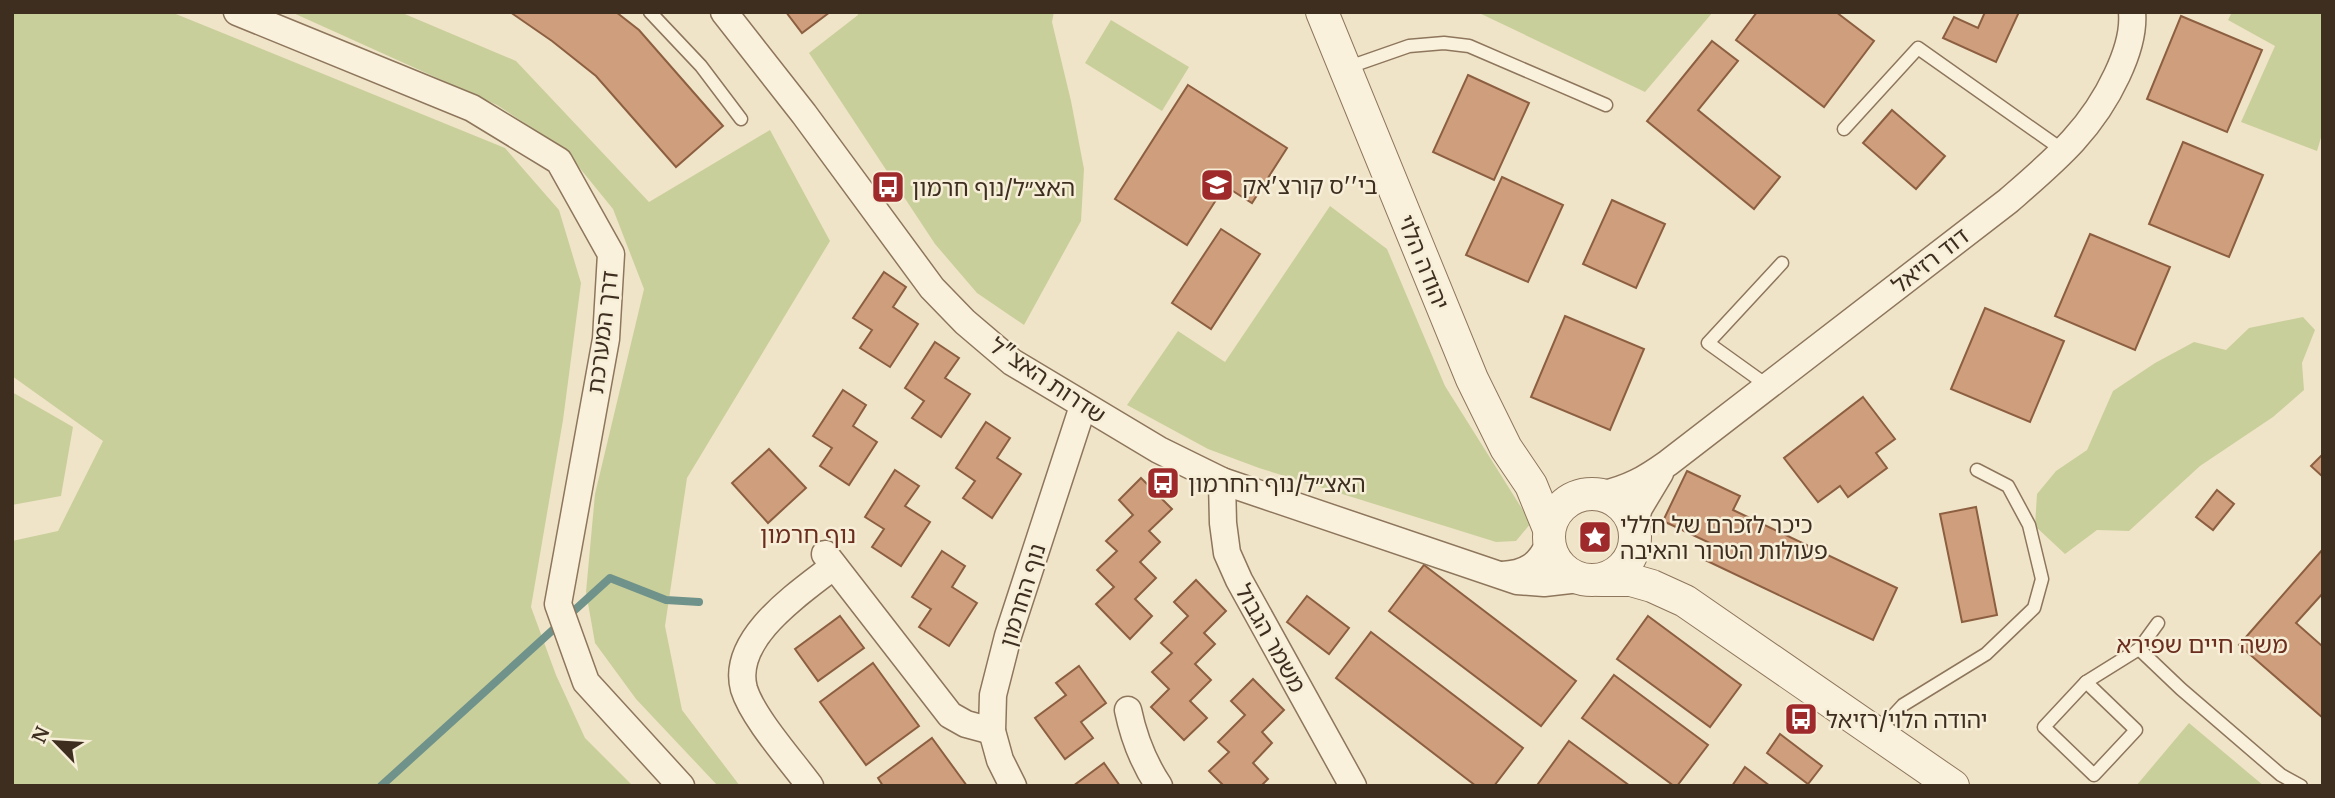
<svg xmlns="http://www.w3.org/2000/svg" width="2335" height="798" font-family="Merriweather,'Noto Sans Hebrew',serif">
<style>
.green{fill:#c9cf9b}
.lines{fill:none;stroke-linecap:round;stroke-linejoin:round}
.stream{stroke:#6f938a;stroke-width:8}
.building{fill:#cf9f7d;stroke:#8d5f41;stroke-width:2}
.service-casing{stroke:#8d765c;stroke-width:15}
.minor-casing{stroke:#8d765c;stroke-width:29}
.tertiary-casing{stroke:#8d765c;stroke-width:34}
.service{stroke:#faf1dc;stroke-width:12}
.minor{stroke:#faf1dc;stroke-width:26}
.tertiary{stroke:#faf1dc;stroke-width:32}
.labels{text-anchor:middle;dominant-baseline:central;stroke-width:5;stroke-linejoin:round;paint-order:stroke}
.poi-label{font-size:23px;fill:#3d2e20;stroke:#f7eed8;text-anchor:start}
.street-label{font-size:23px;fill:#3d2e20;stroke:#f7eed8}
.neighbourhood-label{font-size:24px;fill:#6b2e1e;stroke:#f7eed8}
</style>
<rect width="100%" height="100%" fill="#f0e4c8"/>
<!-- green -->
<g class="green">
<path d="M12,12H171L505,148L559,210L581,283L563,420L531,607L556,675L585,738L633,786H12V541L58,531L103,441L12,376Z"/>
<path d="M291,12H400L516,61L649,202L770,130L830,241L687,478L665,626L682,710L740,786H718L636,699L595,643L586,592L595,494L644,289L613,209L565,150L497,105Z"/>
<path d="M857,12H1054L1052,22L1071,101L1084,169L1081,221L1024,325L977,293L935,244L809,53L858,15Z"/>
<path d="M1477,12H1713L1645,92Z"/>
<path d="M2232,12H2323V131L2317,151L2241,122L2275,46L2228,20Z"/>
<path d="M1111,20L1189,67L1162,111L1085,63Z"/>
<path d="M1330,206L1387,249L1445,386L1531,523L1516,541L1496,542L1259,468L1208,449L1127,405L1178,331L1225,362Z"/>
<path d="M2303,317L2315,330L2302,363L2304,390L2273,417L2200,466L2129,531L2097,530L2065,554L2035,526L2037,494L2056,471L2087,450L2113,391L2155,363L2194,342L2226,350L2249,328Z"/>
<path d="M12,392L73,427L61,496L12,505Z"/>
<path d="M2189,723L2264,786H2136Z"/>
</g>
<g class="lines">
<!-- stream -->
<path class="stream" d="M381,786L610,578L666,600L699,602"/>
</g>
<!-- building -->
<g class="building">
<path d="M510,12H616L639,30L723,126L676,167L596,76L552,41Z"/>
<path d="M786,12H830L802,33Z"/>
<path d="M1757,12H1836L1874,41L1824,107L1736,40Z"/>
<path d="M1985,12H2019L1996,62L1943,38L1954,17L1978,28Z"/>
<path d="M2181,16L2262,50L2227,132L2147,99Z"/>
<path d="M1712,41L1738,61L1698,110L1780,177L1754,209L1647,121Z"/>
<path d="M1468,75L1529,103L1494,180L1433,152Z"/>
<path d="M1188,85L1287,148L1252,203L1225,186L1187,245L1115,199Z"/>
<path d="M1892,110L1945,156L1916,189L1863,143Z"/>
<path d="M2183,142L2263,175L2229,257L2149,224Z"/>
<path d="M1502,177L1563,205L1528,282L1466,255Z"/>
<path d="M1612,200L1665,224L1636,288L1583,264Z"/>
<path d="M1221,229L1260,254L1211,329L1172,303Z"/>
<path d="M2090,234L2170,267L2135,350L2055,316Z"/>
<path d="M884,272L906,287L893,307L918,324L890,367L860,348L872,330L853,318Z"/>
<path d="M1985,308L2064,341L2030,422L1951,389Z"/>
<path d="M1565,316L1644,349L1610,430L1531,397Z"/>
<path d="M935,342L959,358L945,378L970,394L941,437L912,418L924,401L905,388Z"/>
<path d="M843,390L866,405L853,426L877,442L849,485L820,466L832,448L813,436Z"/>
<path d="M1863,397L1895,439L1876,453L1887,468L1848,497L1840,486L1818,502L1784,458Z"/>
<path d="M986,422L1010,438L997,458L1021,474L992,518L963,498L975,481L956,468Z"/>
<path d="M769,449L806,488L768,523L732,483Z"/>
<path d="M2323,454V477L2311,466Z"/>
<path d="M895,470L919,486L905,506L930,522L901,566L872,547L884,529L865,517Z"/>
<path d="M1687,471L1740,496L1733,510L1897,588L1873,640L1705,560L1712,544L1663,521Z"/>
<path d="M1141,478L1172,509L1149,531L1160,542L1140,562L1156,578L1135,599L1152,616L1130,639L1096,604L1114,587L1097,570L1117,551L1106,541L1133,515L1119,500Z"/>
<path d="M2217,490L2234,504L2213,530L2196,517Z"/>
<path d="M1976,507L1997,615L1962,622L1940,514Z"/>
<path d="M2323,549V593L2296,623L2322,646L2323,644V718L2239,645Z"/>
<path d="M942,551L965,566L952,587L977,603L949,646L919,627L931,609L912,597Z"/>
<path d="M1424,565L1576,681L1541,726L1389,611Z"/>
<path d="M1196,580L1226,611L1204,633L1215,644L1195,664L1211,680L1190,701L1207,718L1184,740L1151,707L1169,689L1152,672L1172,653L1161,643L1188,616L1174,602Z"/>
<path d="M1307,596L1349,628L1329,654L1287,622Z"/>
<path d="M840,616L864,648L818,681L795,649Z"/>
<path d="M1648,616L1741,685L1710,727L1617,659Z"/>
<path d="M1371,632L1523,748L1494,786H1476L1336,678Z"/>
<path d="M873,663L919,726L866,765L820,702Z"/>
<path d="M1079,666L1106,703L1081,722L1093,738L1065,759L1035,718L1066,695L1056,683Z"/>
<path d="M1614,675L1708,745L1677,786H1674L1582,718Z"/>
<path d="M1253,679L1284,710L1262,732L1272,743L1253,763L1268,779L1261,786H1224L1209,771L1229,752L1218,742L1245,715L1231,701Z"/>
<path d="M1780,734L1822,766L1808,784L1767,753Z"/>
<path d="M932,738L967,786H883L878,778Z"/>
<path d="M1569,741L1630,786H1540L1538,784Z"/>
<path d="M1104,763L1120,786H1073Z"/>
<path d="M1745,767L1770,786H1732Z"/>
</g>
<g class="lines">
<defs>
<g id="service">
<path d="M650,12L701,66L741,119"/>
<path d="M1346,68L1409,46L1444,43L1469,46L1606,105"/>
<path d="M1844,129L1918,48L2064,151"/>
<path d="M1768,386L1708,343L1782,263"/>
<path d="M2158,623L2139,649L2181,689L2281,775L2301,786"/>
<path d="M2086,682L2136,730L2094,775L2044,727Z"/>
<path d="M2086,682L2139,649"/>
<path d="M1877,733L1903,705L1986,654L2034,608L2042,579L2029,525L2008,486L1977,470"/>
</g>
<g id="minor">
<path d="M237,12L472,108L559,161L611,254L606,339L558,604L586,682L681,786"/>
<path d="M724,12L804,114L932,288L965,322L1012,362L1159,450L1222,481L1517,581L1544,583L1579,579"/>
<path d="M1222,481L1223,523L1227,553L1239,580L1353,786"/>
<path d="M1601,495C1630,488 1644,480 1668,463L2008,201C2054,161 2091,131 2117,75C2126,56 2134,33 2132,12"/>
<path d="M1634,525L1639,508L1660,473"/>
<path d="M825,554L950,715L966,724L992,731"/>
<path d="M1502,575C1526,574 1540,565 1549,543"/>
<path d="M1128,710C1134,739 1143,762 1159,786"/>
<path d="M810,786C791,760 753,718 744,689C730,638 801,592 834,566"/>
<path d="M1013,786L1000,760L992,731L993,695L1008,636L1083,406"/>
</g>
<g id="tertiary">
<path d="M1322,12L1472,379L1506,448L1531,485L1549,529"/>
<circle cx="1592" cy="537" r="43"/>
<path d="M1601,580H1631L1652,586L1685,601L1953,786"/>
</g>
</defs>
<!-- service casing -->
<use href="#service" class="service-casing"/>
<!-- minor casing -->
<use href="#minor" class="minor-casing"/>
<!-- tertiary casing -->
<use href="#tertiary" class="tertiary-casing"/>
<!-- service -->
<use href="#service" class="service"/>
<!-- minor -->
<use href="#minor" class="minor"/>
<!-- tertiary -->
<use href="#tertiary" class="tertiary"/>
</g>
<!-- icons -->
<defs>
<symbol id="school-square" viewBox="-11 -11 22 22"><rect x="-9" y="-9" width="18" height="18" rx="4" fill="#9e2a2b" stroke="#f7eed8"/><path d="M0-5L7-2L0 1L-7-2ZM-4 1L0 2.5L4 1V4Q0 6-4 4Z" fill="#fff"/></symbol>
<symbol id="bus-square" viewBox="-11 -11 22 22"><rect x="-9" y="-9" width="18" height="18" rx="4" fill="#9e2a2b" stroke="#f7eed8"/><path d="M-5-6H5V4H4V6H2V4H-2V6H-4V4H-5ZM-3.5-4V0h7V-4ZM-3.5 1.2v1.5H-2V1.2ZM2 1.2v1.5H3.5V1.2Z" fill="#fff"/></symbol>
<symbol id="sight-square" viewBox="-11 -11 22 22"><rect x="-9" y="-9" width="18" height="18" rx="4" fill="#9e2a2b" stroke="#f7eed8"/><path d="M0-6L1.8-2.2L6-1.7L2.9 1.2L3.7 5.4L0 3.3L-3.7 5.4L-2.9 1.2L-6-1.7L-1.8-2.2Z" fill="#fff"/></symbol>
</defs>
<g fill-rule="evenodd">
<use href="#school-square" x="1198" y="166" width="38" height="38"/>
<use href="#bus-square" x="869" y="168" width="38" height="38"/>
<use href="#bus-square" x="1144" y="464" width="38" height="38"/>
<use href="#sight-square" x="1576" y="518" width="38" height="38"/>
<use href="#bus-square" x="1782" y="700" width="38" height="38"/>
</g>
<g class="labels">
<!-- poi labels -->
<g class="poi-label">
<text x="1242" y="185">בי''ס קורצ'אק</text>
<text x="912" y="187">האצ״ל/נוף חרמון</text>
<text x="1188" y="483">האצ״ל/נוף החרמון</text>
<text x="1620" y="524">כיכר לזכרם של חללי<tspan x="1620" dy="26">פעולות הטרור והאיבה</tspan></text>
<text x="1826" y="719">יהודה הלוי/רזיאל</text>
</g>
<!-- street labels -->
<g class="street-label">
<text transform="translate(1930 260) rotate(-38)">דוד רזיאל</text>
<text transform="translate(1424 262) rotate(68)">יהודה הלוי</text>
<text transform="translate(602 332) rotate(-83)">דרך המערכת</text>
<text transform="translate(1048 380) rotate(34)">שדרות האצ"ל</text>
<text transform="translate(1022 595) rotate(-73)">נוף החרמון</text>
<text transform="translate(1271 638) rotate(61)">משמר הגבול</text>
</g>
<!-- neighbourhood labels -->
<g class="neighbourhood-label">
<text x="808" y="534">נוף חרמון</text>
<text x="2202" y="644">משה חיים שפירא</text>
</g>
</g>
<!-- border -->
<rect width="2335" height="798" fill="none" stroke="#3d2e20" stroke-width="28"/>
<!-- north arrow -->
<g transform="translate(56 742) rotate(295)" stroke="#f7eed8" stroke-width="5" paint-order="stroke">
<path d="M0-5L12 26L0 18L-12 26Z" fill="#3d2e20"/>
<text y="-10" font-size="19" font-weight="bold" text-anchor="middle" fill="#3d2e20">N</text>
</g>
</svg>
